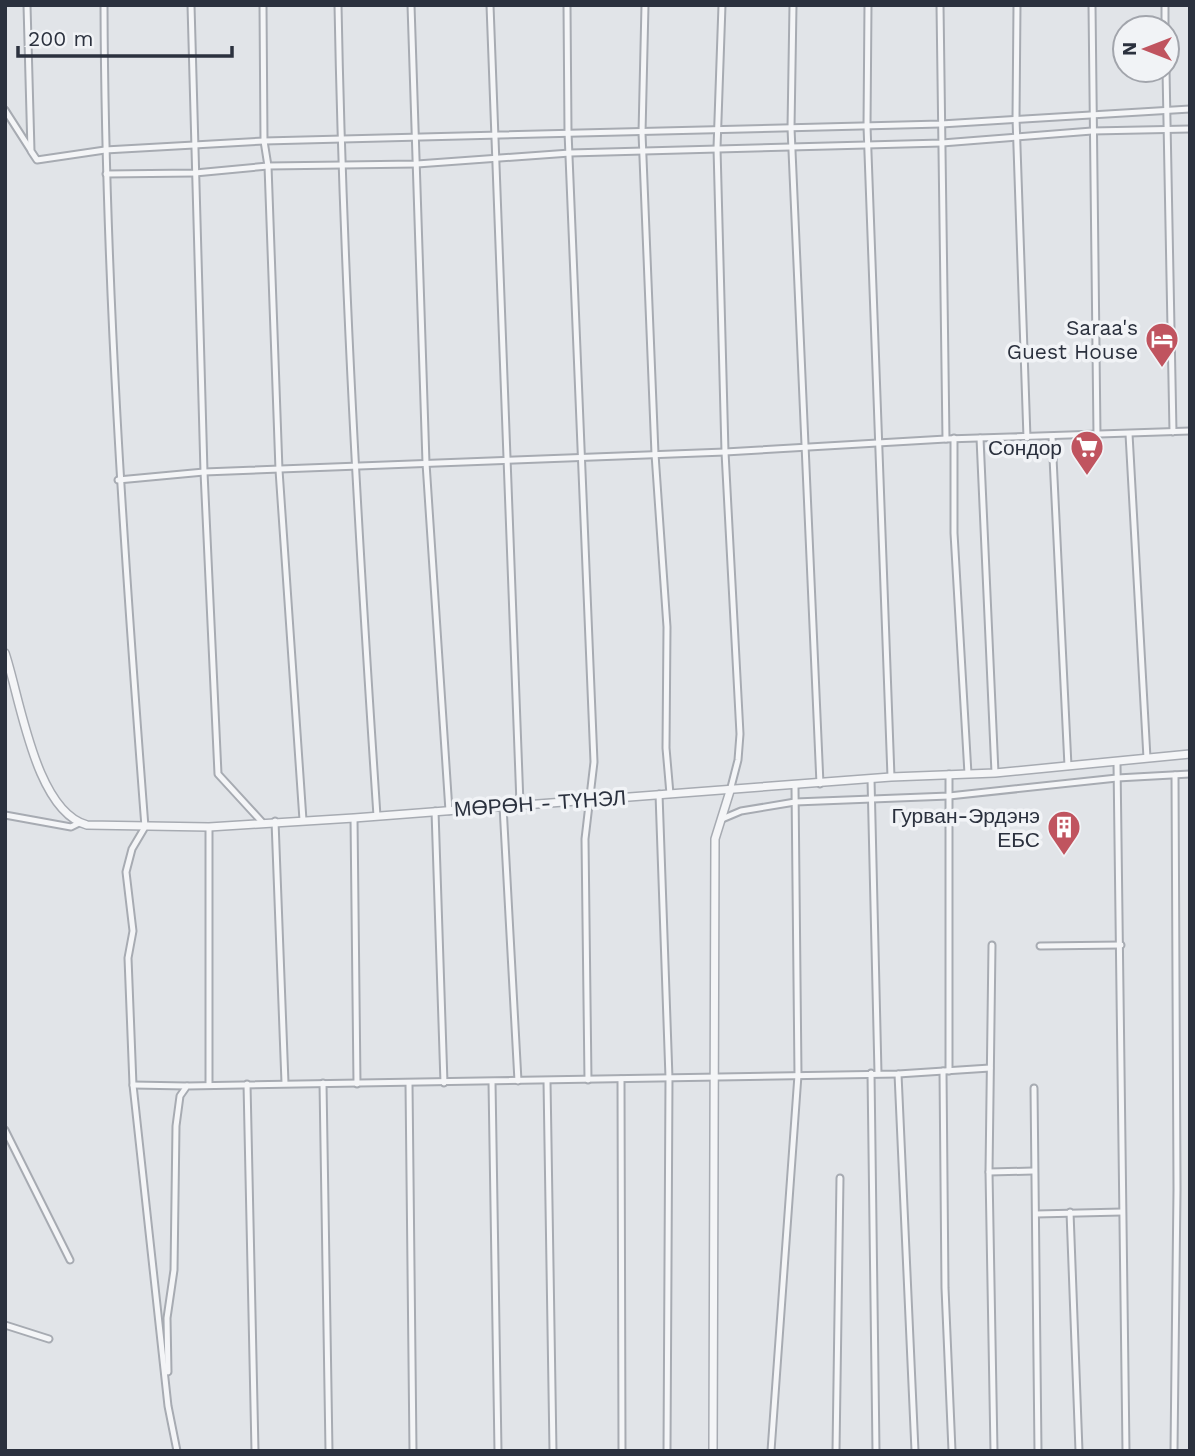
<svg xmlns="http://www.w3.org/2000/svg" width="1195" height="1456" font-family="'Work Sans',sans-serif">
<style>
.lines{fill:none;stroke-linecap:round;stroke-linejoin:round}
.minor-casing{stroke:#a7abb2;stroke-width:9}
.tertiary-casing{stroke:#a7abb2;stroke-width:10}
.minor{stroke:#f4f5f7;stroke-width:5}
.tertiary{stroke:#f4f5f7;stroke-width:7}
.labels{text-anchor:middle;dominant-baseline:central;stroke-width:7;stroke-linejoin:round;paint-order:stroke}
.poi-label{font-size:21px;fill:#2b313e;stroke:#f1f3f6;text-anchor:end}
.street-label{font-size:21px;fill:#2b313e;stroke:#f1f3f6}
</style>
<rect width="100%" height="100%" fill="#e1e4e8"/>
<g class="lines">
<defs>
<g id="minor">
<path d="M27,5L31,151L37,160L105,150L264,141L941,124L1190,109"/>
<path d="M104,5C105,280 124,553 145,827L132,849L126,872L133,931L128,958L133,1085L168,1406L177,1451"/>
<path d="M191,5L204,472L218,774L262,822"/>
<path d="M263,5L264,141L268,166L279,470L303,820"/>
<path d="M338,5C343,276 359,546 377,816"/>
<path d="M411,5L426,463L449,811"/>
<path d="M490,5L520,804"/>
<path d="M567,5L568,132L594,762L585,839L588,1080"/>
<path d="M645,5L642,133L655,454L667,627L666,748L670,794"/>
<path d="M722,5L717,148L725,452L740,734L738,760L730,791"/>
<path d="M793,5L791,128L820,784"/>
<path d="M868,5L867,126L891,777"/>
<path d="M940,5L946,439"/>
<path d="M1017,5L1016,118L1027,438"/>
<path d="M1092,5L1097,435"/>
<path d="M1165,5V28"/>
<path d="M1166,70L1173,432"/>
<path d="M5,110L30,149"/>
<path d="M106,174L195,173L268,166L417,164L570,153L942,143L1092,131L1190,129"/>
<path d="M1129,434L1147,758"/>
<path d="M1052,437L1068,766"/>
<path d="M954,438V533L968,774"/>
<path d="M980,438L995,773"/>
<path d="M118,480L204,472L725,452L946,439L1190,431"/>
<path d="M1117,763L1126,1451"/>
<path d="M949,774V1071"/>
<path d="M871,779L878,1073"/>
<path d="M659,794L669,1078L667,1451"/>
<path d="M503,806L518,1081"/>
<path d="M435,811L444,1083"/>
<path d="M5,815L71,827L79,823"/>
<path d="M354,818L357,1084"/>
<path d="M722,819L741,811L795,802L949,796L1117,778L1190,774"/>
<path d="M275,821L285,1083"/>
<path d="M209,827V1084"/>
<path d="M992,945L989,1172L994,1451"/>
<path d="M1040,946L1121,945"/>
<path d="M943,1071L945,1288L952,1451"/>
<path d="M871,1073L876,1451"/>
<path d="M898,1074L915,1451"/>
<path d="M621,1079L622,1451"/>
<path d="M547,1081L553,1451"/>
<path d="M492,1082L498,1451"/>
<path d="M323,1083L329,1451"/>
<path d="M247,1084L255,1451"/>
<path d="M409,1084L413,1451"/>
<path d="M133,1085L187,1086"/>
<path d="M1034,1088L1038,1451"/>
<path d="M5,1130L70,1260"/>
<path d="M989,1172L1033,1171"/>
<path d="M1070,1212L1079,1451"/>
<path d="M1036,1214L1122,1212"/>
<path d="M5,1325L49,1339"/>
<path d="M168,1372L167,1318L174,1270L176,1126L180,1096L187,1086L898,1074L990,1068"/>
<path d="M771,1451L798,1075L795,787"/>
<path d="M836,1451L840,1178"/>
<path d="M1174,1451L1177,1189L1175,775"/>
</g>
<g id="tertiary">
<path d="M5,653C20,697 35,811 87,825L209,827L354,818L891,777L995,773L1190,754"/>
<path d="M713,1451L715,839L730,791"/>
</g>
</defs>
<!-- minor casing -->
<use href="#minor" class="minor-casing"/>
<!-- tertiary casing -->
<use href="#tertiary" class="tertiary-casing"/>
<!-- minor -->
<use href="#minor" class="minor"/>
<!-- tertiary -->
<use href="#tertiary" class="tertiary"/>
</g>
<!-- icons -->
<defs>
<symbol id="hotel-pin" viewBox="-11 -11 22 30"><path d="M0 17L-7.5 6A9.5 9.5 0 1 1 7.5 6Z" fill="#c0545f" stroke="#f1f3f6"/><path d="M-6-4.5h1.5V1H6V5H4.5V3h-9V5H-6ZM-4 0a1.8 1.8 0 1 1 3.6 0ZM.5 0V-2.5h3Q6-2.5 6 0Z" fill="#fff"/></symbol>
<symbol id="supermarket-pin" viewBox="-11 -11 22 30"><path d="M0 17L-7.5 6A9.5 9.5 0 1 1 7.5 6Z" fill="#c0545f" stroke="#f1f3f6"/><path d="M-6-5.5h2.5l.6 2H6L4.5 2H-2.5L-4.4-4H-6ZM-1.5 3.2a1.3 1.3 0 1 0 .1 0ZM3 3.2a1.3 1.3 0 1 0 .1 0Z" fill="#fff"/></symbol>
<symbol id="building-pin" viewBox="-11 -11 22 30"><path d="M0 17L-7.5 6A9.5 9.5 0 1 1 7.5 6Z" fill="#c0545f" stroke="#f1f3f6"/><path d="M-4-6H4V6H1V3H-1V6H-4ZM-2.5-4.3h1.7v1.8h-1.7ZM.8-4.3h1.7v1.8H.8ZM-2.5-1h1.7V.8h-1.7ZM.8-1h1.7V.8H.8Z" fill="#fff"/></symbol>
</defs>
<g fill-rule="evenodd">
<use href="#hotel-pin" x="1143" y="320" width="38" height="52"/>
<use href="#supermarket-pin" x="1068" y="428" width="38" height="52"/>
<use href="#building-pin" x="1045" y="808" width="38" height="52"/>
</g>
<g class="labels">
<!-- poi labels -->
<g class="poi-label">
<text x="1138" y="327">Saraa's<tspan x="1138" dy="24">Guest House</tspan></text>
<text x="1062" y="447">Сондор</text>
<text x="1040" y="815">Гурван-Эрдэнэ<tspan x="1040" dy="24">ЕБС</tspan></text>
</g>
<!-- street labels -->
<g class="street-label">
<text transform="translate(540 803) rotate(-4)">МӨРӨН - ТҮНЭЛ</text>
</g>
</g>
<!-- border -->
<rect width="1195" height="1456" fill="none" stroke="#2b313e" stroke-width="14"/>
<!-- north arrow -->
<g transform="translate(1146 49) rotate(270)"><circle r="33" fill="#f1f3f6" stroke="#a2a5ac" stroke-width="2"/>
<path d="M0-5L12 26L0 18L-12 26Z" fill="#c0545f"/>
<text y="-10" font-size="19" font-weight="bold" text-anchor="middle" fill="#2b313e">N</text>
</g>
<!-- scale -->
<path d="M18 46v10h214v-10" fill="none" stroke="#2b313e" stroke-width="3.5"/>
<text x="28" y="46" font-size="21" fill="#2b313e" stroke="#f1f3f6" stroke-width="5" paint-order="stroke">200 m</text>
</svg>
